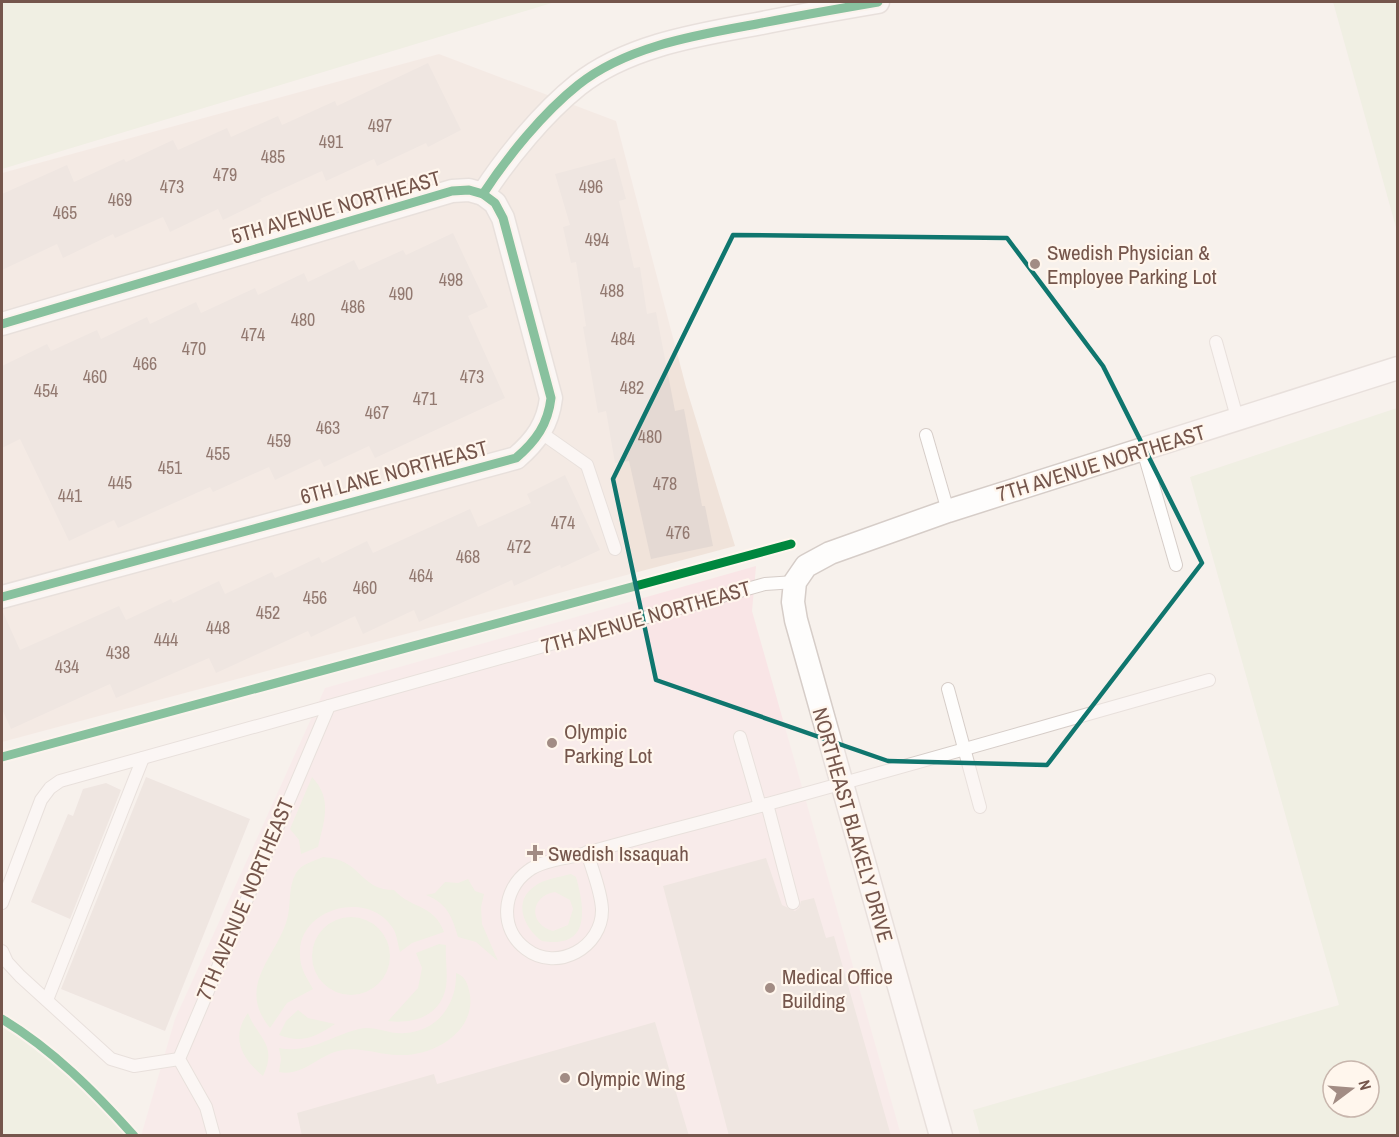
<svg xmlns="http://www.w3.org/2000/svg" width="1399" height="1137" font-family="'Archivo Narrow',sans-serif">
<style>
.residential{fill:#f0e3da}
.medical{fill:#f9e5e6}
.green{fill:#e6edd7;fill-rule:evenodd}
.building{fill:#e4d9d3}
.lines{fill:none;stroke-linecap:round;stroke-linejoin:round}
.lane-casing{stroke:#d6cdc8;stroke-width:14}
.street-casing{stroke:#d6cdc8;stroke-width:25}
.lane{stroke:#fefdfc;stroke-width:12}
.street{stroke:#fefdfc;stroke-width:22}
.cycleway-casing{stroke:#fff6ed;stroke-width:13}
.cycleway{stroke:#00873e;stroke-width:9}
.marked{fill:none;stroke:#0f766e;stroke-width:4.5;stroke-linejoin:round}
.poi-dot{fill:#a28c84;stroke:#fff6ed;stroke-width:2}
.labels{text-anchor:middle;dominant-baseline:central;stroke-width:4.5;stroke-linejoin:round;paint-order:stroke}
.number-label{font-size:18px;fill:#927970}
.street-label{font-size:21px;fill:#75564c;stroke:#fff6ed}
.poi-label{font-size:21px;fill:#75564c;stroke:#fff6ed;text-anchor:start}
</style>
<rect width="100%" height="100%" fill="#f7f1ec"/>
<!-- residential -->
<path class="residential" d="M439,54L616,121L686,387L735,546L2,742V173Z"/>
<!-- medical -->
<path class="medical" d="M756,566L752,611L901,1135L141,1136L175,1019L325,688Z"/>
<!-- green -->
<g class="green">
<path d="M2,2H555L2,169Z"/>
<path d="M1333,2H1397V231Z"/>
<path d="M1397,408V1135H980L973,1110L1339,1005L1190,477ZM1333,1071H1369V1107H1333Z"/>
<path d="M312,777C333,799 324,821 318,847L301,854L299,840L290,829Z"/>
<path d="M323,857C362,859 359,890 394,890C413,910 434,904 444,932L412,943L400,952C398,945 397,936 394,930C370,888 297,908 300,955C300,969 307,978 313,989L287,1003L270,1028C237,987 273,960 286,923C292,906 287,889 296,873C301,864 314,861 323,857Z"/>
<path d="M571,874L576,877C585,909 591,949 542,941C524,928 512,901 535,886C544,879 560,877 571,874ZM555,892L570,900L573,909L568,925L553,931C528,924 530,896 555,892Z"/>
<path d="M468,879L475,891L484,894L481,907L482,924L498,961L476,942L458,937C452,917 448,904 426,895L435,893L445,882L458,883Z"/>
<circle cx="351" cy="956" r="39"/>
<path d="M439,944L446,945C445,958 448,974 446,987C440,1017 413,1024 388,1021L418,988L422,968L416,953Z"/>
<path d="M456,973C466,976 468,985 470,995C475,1033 432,1057 398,1055C380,1055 361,1047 343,1050C320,1053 304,1077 279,1072L281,1059L279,1048C309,1054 331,1036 359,1029C375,1025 389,1035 405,1033C438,1031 457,1004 456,973Z"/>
<path d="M298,1010L308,1018L335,1024C315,1037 302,1044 279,1035L286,1021Z"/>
<path d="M248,1013C258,1039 278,1044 263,1076C242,1059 230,1037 248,1013Z"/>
<path d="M2,1019C53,1050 94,1091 134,1135H2Z"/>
</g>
<!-- building -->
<g class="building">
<path d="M428,63L461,130L428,147L426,143L377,166L374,159L326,181L322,171L260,199L262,201L223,220L218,209L170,232L163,217L115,238L113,234L63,258L57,244L2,270V194L67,165L74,182L124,159L126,162L173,140L178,150L227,128L231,137L278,116L282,125L335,101L337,106Z"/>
<path d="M615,158L626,199L619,201L634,268L640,267L647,314L656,312L675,411L684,409L702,506H705L713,546L651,559L629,461L615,463L606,411L598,413L583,327L586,326L576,262L571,263L563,227L570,225L555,174Z"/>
<path d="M453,233L488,307L468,316L505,398L375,458L369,446L324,467L320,459L275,480L269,467L213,492L210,487L118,528L114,520L69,541L20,439L2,448V366L47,344L51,351L97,330L101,339L147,317L150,324L196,302L201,313L255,288L258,295L304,273L308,282L354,260L359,270L403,250L406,255Z"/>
<path d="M565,475L600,550L561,568L560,565L514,586L512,580L419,622L414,610L363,634L355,616L311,637L308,631L216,673L209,658L116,698L110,684L11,729L2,709V610L20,650L119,606L126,620L171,599L173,603L219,581L225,594L272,572L275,578L319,557L322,563L367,541L373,553L470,509L478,527L531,503L527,494Z"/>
<path d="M146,777L250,819L165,1031L61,989Z"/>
<path d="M106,783L121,790L70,919L31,902L68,814L73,816L83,789Z"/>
<path d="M766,858L782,905L795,911L799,908L801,901L814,898L826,938L834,936L891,1136H729L663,886Z"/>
<path d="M655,1022L689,1136H302L297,1113L434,1074L437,1084Z"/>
</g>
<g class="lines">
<defs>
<g id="lane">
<path d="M1216,342L1238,421"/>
<path d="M540,432L587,465L615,549"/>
<path d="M926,435L948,511"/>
<path d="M1143,450L1176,565"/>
<path d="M948,689L980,807"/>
<path d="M740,737L760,806"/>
<path d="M767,804L793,903"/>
<path d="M587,852C592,870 601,890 602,909C603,947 557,973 526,949C499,929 502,890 528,871C541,861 563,859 579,855C621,843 663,832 705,821C873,776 1041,727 1209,680"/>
<path d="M2,903L41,800L50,788L60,781L329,706"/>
<path d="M2,951L7,962L20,976L111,1059L134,1066L179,1059"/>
<path d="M47,1000L143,758"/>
<path d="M214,1136L206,1107L179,1059L329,706L765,584L795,582"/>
</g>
<g id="street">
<path d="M2,324L452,191L469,190L483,194C507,157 543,113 578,85C627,46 697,35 757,24C797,16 837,9 878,2"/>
<path d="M2,597L516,458C536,441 548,424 551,398L503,218L495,203L483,194"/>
<path d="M941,1136L796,620L793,602L795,582L806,566L830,553L948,511L1398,368"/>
</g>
</defs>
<!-- lane casing -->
<use href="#lane" class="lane-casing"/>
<!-- street casing -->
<use href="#street" class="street-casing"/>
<!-- lane -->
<use href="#lane" class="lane"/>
<!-- street -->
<use href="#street" class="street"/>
<defs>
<g id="cycleway">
<path d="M2,324L452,191L469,190L483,194C507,157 543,113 578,85C627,46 697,35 757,24C797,16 837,9 878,2"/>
<path d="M2,597L516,458C536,441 548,424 551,398L503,218L495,203L483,194"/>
<path d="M2,757L791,544"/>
<path d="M2,1019C53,1050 94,1091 134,1136"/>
</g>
</defs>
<!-- cycleway casing -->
<use href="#cycleway" class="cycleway-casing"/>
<!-- cycleway -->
<use href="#cycleway" class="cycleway"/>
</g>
<!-- marked area -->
<path d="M0 0H1399V1137H0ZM733,235L1007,238L1103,366L1202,563L1047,765L888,761L656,680L613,479Z" fill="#f7f1ec" fill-opacity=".55" fill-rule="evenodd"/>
<path class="marked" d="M733,235L1007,238L1103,366L1202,563L1047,765L888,761L656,680L613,479Z"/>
<!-- markers -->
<g class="poi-dot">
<circle cx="1035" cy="264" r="6"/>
<circle cx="552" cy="743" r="6"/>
<path d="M532 844h6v6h6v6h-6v6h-6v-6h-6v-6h6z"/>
<circle cx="770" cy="988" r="6"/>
<circle cx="565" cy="1078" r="6"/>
</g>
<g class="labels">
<!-- number labels -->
<g class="number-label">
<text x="380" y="125">497</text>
<text x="331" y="141">491</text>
<text x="273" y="156">485</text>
<text x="225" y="174">479</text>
<text x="172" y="186">473</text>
<text x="591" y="186">496</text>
<text x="120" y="199">469</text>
<text x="65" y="212">465</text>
<text x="597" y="239">494</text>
<text x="451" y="279">498</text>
<text x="612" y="290">488</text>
<text x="401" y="293">490</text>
<text x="353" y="306">486</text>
<text x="303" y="319">480</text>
<text x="253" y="334">474</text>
<text x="623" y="338">484</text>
<text x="194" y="348">470</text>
<text x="145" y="363">466</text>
<text x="95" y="376">460</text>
<text x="472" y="376">473</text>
<text x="632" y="387">482</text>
<text x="46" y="390">454</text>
<text x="425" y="398">471</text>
<text x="377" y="412">467</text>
<text x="328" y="427">463</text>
<text x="650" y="436">480</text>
<text x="279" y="440">459</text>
<text x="218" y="453">455</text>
<text x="170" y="467">451</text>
<text x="120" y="482">445</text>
<text x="665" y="483">478</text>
<text x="70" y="495">441</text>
<text x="563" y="522">474</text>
<text x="678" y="532">476</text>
<text x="519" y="546">472</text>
<text x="468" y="556">468</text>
<text x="421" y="575">464</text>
<text x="365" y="587">460</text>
<text x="315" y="597">456</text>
<text x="268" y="612">452</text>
<text x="218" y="627">448</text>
<text x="166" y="639">444</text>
<text x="118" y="652">438</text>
<text x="67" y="666">434</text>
</g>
<!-- street labels -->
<g class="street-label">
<text transform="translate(336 207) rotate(-16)">5TH AVENUE NORTHEAST</text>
<text transform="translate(1101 463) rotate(-17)">7TH AVENUE NORTHEAST</text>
<text transform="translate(394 472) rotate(-15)">6TH LANE NORTHEAST</text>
<text transform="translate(646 617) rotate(-16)">7TH AVENUE NORTHEAST</text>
<text transform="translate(853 825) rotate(74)">NORTHEAST BLAKELY DRIVE</text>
<text transform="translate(245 899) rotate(-67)">7TH AVENUE NORTHEAST</text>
</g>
<!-- poi labels -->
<g class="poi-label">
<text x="1047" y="252">Swedish Physician &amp;<tspan x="1047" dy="24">Employee Parking Lot</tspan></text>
<text x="564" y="731">Olympic<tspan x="564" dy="24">Parking Lot</tspan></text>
<text x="548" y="853">Swedish Issaquah</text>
<text x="782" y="976">Medical Office<tspan x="782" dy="24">Building</tspan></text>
<text x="577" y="1078">Olympic Wing</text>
</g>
</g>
<!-- border -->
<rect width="1399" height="1137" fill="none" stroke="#75564c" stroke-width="6"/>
<!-- north arrow -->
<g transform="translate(1351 1089) rotate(74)"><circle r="28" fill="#fff6ed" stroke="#c8b6ad" stroke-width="1.5"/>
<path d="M0-4.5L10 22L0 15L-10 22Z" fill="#a28c84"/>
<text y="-9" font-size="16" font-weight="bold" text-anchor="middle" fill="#75564c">N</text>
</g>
</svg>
